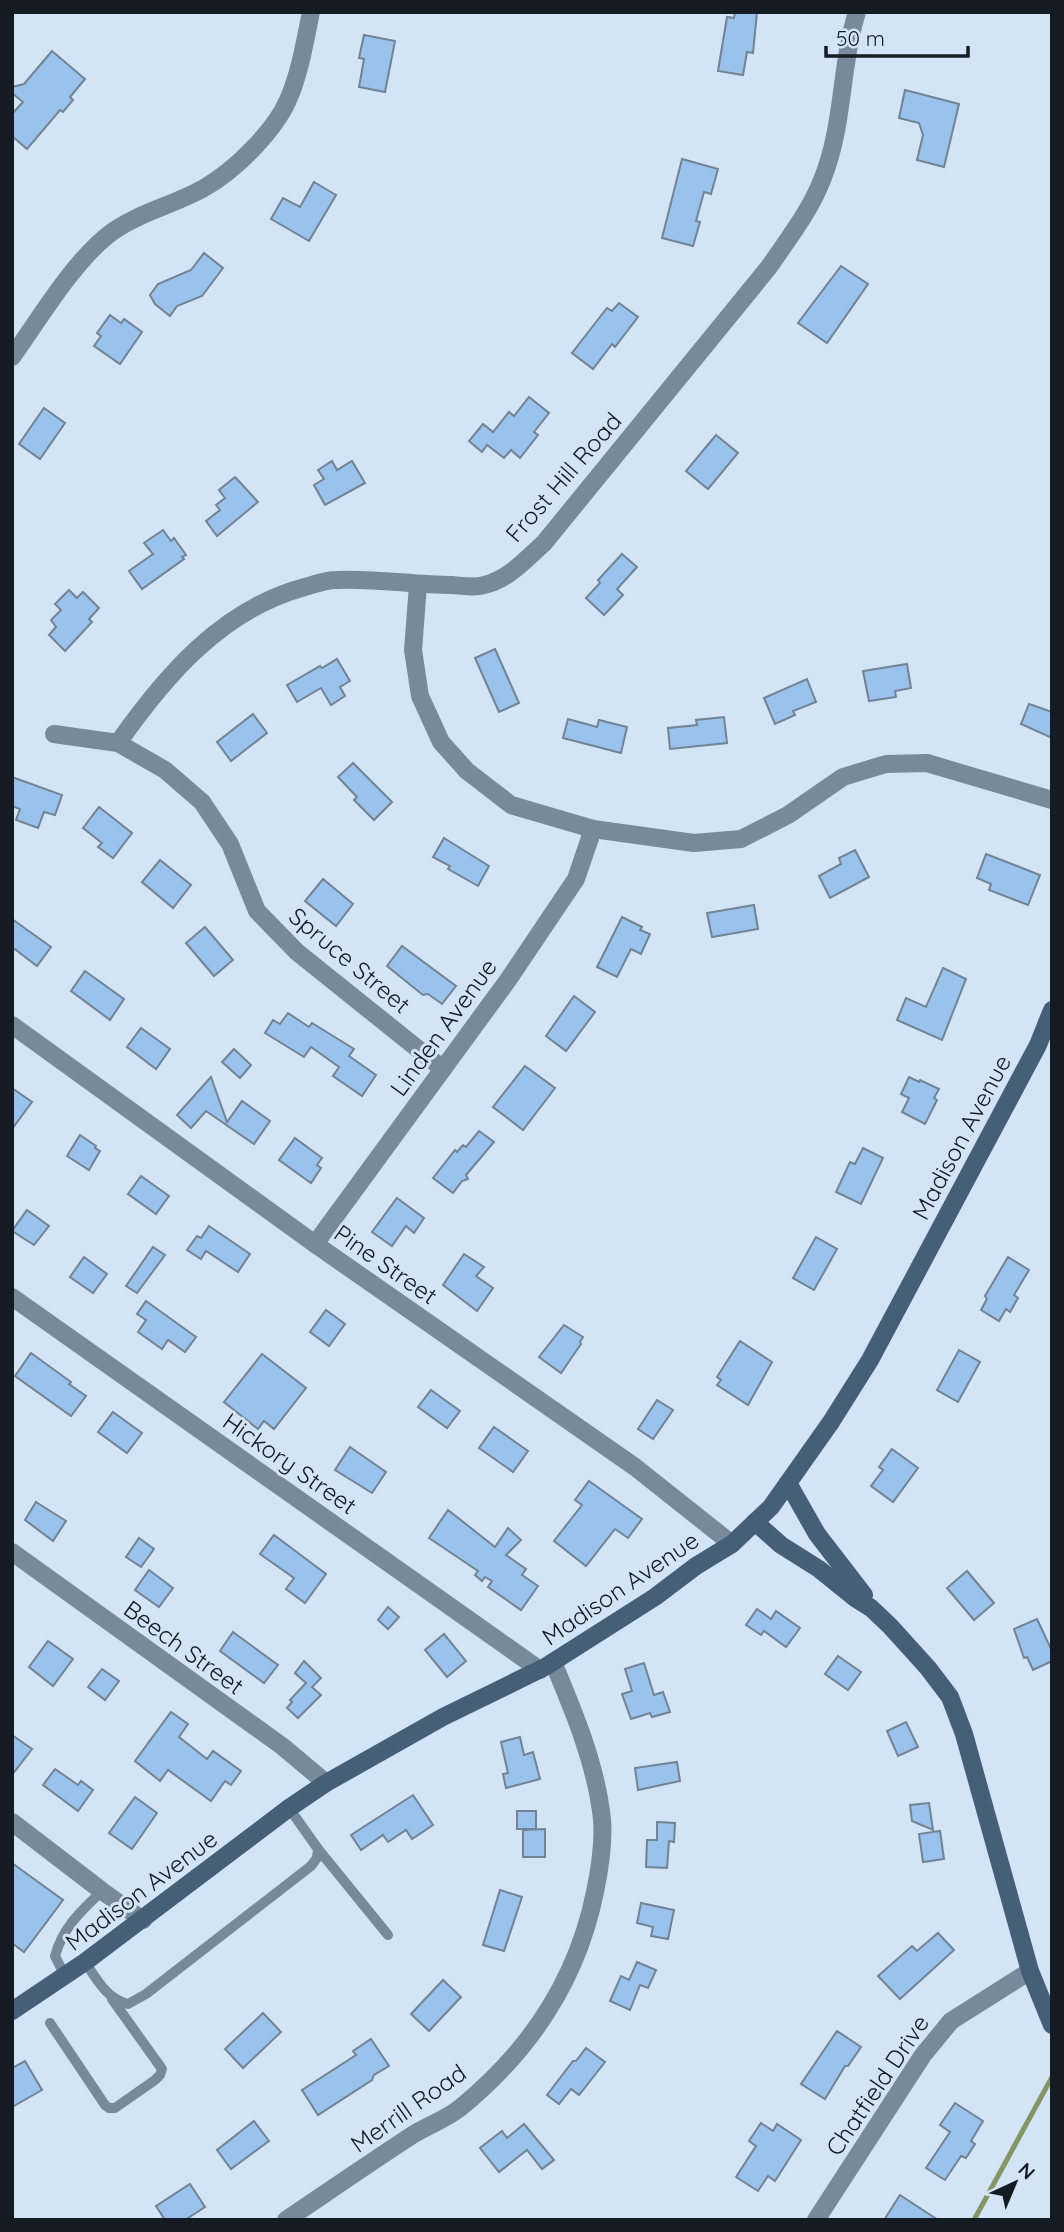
<svg xmlns="http://www.w3.org/2000/svg" width="1064" height="2232" font-family="Quicksand,sans-serif">
<style>
.lines{fill:none;stroke-linecap:round;stroke-linejoin:round}
.stream{stroke:#839664;stroke-width:5}
.building{fill:#99c3ed;stroke:#728393;stroke-width:2}
.lane{stroke:#78899b;stroke-width:10}
.street{stroke:#78899b;stroke-width:18}
.secondary{stroke:#465f78;stroke-width:18}
.labels{text-anchor:middle;dominant-baseline:central;stroke-width:6;stroke-linejoin:round;paint-order:stroke}
.street-label{font-size:24px;fill:#151b22;stroke:#d2e4f6}
</style>
<rect width="100%" height="100%" fill="#d2e4f6"/>
<g class="lines">
<!-- stream -->
<path class="stream" d="M974,2220L1052,2077"/>
</g>
<!-- building -->
<g class="building">
<path d="M735,12H757L753,53L747,52L743,75L718,71L727,17L734,18Z"/>
<path d="M364,35L395,41L385,92L359,87L364,59L359,58Z"/>
<path d="M52,51L85,79L70,97L73,100L63,112L60,110L27,149L12,136V114L23,102L12,93V87L24,84Z"/>
<path d="M905,90L959,104L944,167L917,160L923,135L919,123L899,118Z"/>
<path d="M682,159L718,169L711,194L704,192L696,221L700,222L693,246L662,238Z"/>
<path d="M314,182L336,195L309,241L271,219L283,198L300,207Z"/>
<path d="M204,253L223,268L202,296L177,306L170,316L155,304L150,295L158,284L191,270Z"/>
<path d="M841,266L868,284L827,343L798,323Z"/>
<path d="M619,303L638,317L615,347L612,344L593,369L572,353L607,308L612,311Z"/>
<path d="M110,315L121,323L124,319L142,332L120,364L94,346L101,336L97,333Z"/>
<path d="M529,397L549,413L534,432L538,435L520,458L511,450L504,458L487,445L482,452L469,441L483,424L493,432L509,412L514,416Z"/>
<path d="M44,408L65,423L40,459L19,444Z"/>
<path d="M716,435L738,453L708,489L686,471Z"/>
<path d="M332,461L337,470L352,461L365,483L325,505L314,485L324,479L318,470Z"/>
<path d="M235,477L258,502L217,536L206,521L220,510L216,505L225,498L219,490Z"/>
<path d="M163,530L171,541L174,538L186,555L182,557L184,559L142,589L129,571L153,554L144,543Z"/>
<path d="M622,554L637,567L617,589L623,595L604,615L586,598L600,583L598,580Z"/>
<path d="M69,590L77,598L83,592L99,608L89,619L92,622L65,651L49,635L56,627L51,620L61,610L55,604Z"/>
<path d="M495,649L519,703L499,712L475,658Z"/>
<path d="M337,659L350,681L340,687L345,696L331,705L321,688L297,702L287,685L320,666L322,668Z"/>
<path d="M907,664L911,688L895,691L896,697L869,701L863,671Z"/>
<path d="M807,679L816,702L793,711L795,715L775,724L764,698Z"/>
<path d="M1029,704L1052,712V738L1021,724Z"/>
<path d="M253,714L267,733L231,761L217,742Z"/>
<path d="M724,717L727,743L670,749L668,728L697,725L696,720Z"/>
<path d="M568,719L597,727L599,720L627,727L621,753L563,738Z"/>
<path d="M353,763L392,802L374,820L354,800L357,797L338,777Z"/>
<path d="M12,777L62,795L55,815L44,812L38,828L16,820L20,809L12,806Z"/>
<path d="M99,807L132,833L113,858L98,847L102,843L83,828Z"/>
<path d="M444,838L489,866L478,886L448,869L450,866L433,857Z"/>
<path d="M855,850L869,877L830,898L819,876L841,864L839,858Z"/>
<path d="M986,854L1040,875L1028,905L989,890L991,884L977,878Z"/>
<path d="M160,860L191,885L173,908L142,882Z"/>
<path d="M323,879L353,904L336,926L305,901Z"/>
<path d="M754,905L758,929L712,937L707,913Z"/>
<path d="M622,917L642,927L640,930L650,934L641,954L631,949L617,977L597,967Z"/>
<path d="M12,919L51,947L37,966L12,947Z"/>
<path d="M205,927L233,960L214,976L186,943Z"/>
<path d="M402,946L456,986L442,1004L428,994L423,995L387,966Z"/>
<path d="M943,968L966,979L942,1040L897,1020L906,998L926,1007Z"/>
<path d="M85,971L124,999L110,1020L71,991Z"/>
<path d="M574,996L595,1012L566,1051L546,1036Z"/>
<path d="M288,1013L309,1027L312,1023L354,1049L349,1056L376,1075L362,1096L333,1076L339,1067L311,1047L304,1057L265,1033L273,1020L280,1024Z"/>
<path d="M141,1028L170,1049L156,1069L127,1047Z"/>
<path d="M234,1049L251,1065L240,1078L222,1062Z"/>
<path d="M525,1066L555,1088L523,1130L493,1107Z"/>
<path d="M211,1077L227,1122L242,1101L270,1121L254,1144L206,1111L191,1128L177,1115Z"/>
<path d="M909,1077L919,1082L920,1080L939,1089L934,1098L937,1100L925,1124L902,1112L909,1098L901,1094Z"/>
<path d="M12,1088L32,1102L12,1129Z"/>
<path d="M479,1131L494,1142L466,1175L468,1179L462,1181L453,1193L433,1178L455,1150L457,1152L463,1145L466,1147Z"/>
<path d="M80,1135L96,1146L95,1148L100,1151L89,1170L67,1156Z"/>
<path d="M295,1138L322,1158L317,1165L321,1168L311,1183L279,1160Z"/>
<path d="M863,1148L883,1158L861,1204L836,1192L850,1162L855,1164Z"/>
<path d="M141,1176L169,1196L156,1214L128,1194Z"/>
<path d="M397,1198L424,1218L414,1233L406,1226L392,1246L372,1232Z"/>
<path d="M27,1210L49,1226L34,1245L12,1231Z"/>
<path d="M209,1226L250,1254L238,1272L206,1251L201,1259L187,1250L197,1236L201,1238Z"/>
<path d="M816,1237L837,1249L814,1290L793,1278Z"/>
<path d="M153,1247L165,1255L137,1293L126,1286Z"/>
<path d="M464,1254L484,1267L476,1276L493,1288L477,1311L443,1285Z"/>
<path d="M84,1257L107,1274L93,1293L70,1277Z"/>
<path d="M1008,1257L1029,1270L1014,1295L1018,1298L1010,1312L1006,1309L999,1321L981,1310L987,1299L985,1296Z"/>
<path d="M146,1301L196,1337L185,1352L168,1340L162,1349L138,1332L146,1320L137,1314Z"/>
<path d="M326,1310L345,1324L329,1346L310,1332Z"/>
<path d="M564,1325L583,1337L580,1342L581,1344L561,1373L539,1357Z"/>
<path d="M740,1341L772,1362L748,1405L717,1385L721,1380L717,1377Z"/>
<path d="M959,1350L980,1362L958,1402L937,1390Z"/>
<path d="M31,1353L71,1382L69,1384L86,1396L71,1416L15,1376Z"/>
<path d="M262,1354L306,1388L274,1429L264,1421L258,1429L224,1402Z"/>
<path d="M431,1390L460,1411L447,1428L418,1407Z"/>
<path d="M657,1400L673,1410L653,1439L638,1429Z"/>
<path d="M113,1412L142,1433L127,1453L98,1432Z"/>
<path d="M494,1427L528,1451L513,1472L479,1448Z"/>
<path d="M350,1447L386,1472L372,1493L335,1470Z"/>
<path d="M892,1449L918,1468L893,1502L871,1486L883,1470L879,1467Z"/>
<path d="M589,1481L642,1519L628,1538L615,1529L586,1566L554,1541L582,1505L575,1500Z"/>
<path d="M36,1502L66,1521L53,1541L25,1520Z"/>
<path d="M448,1510L495,1547L508,1528L521,1540L506,1555L526,1569L522,1575L538,1586L521,1610L488,1587L492,1581L485,1577L482,1581L475,1575L478,1571L429,1538Z"/>
<path d="M274,1535L326,1574L305,1603L286,1589L294,1578L260,1554Z"/>
<path d="M139,1538L154,1549L141,1567L126,1557Z"/>
<path d="M149,1570L173,1588L159,1607L135,1590Z"/>
<path d="M967,1571L994,1603L974,1620L947,1588Z"/>
<path d="M388,1607L399,1617L388,1629L378,1620Z"/>
<path d="M757,1609L771,1619L776,1611L800,1628L786,1647L764,1631L761,1635L746,1625Z"/>
<path d="M1037,1619L1052,1651V1661L1033,1670L1027,1657L1024,1658L1014,1629Z"/>
<path d="M233,1632L278,1665L264,1683L220,1651Z"/>
<path d="M444,1634L466,1661L447,1677L425,1650Z"/>
<path d="M48,1641L73,1659L53,1686L29,1667Z"/>
<path d="M838,1656L861,1672L848,1690L825,1674Z"/>
<path d="M304,1661L321,1678L312,1687L321,1695L298,1718L287,1708L292,1702L290,1700L306,1683L295,1673Z"/>
<path d="M644,1663L654,1695L663,1692L670,1712L652,1717L650,1713L631,1719L622,1694L632,1691L625,1669Z"/>
<path d="M102,1669L119,1681L105,1700L88,1687Z"/>
<path d="M171,1712L188,1724L179,1737L207,1759L213,1751L241,1771L231,1785L225,1781L211,1801L168,1770L160,1781L135,1761Z"/>
<path d="M906,1722L918,1747L898,1756L887,1731Z"/>
<path d="M12,1735L32,1749L12,1775Z"/>
<path d="M520,1737L524,1755L533,1752L540,1779L506,1788L503,1774L508,1773L501,1742Z"/>
<path d="M677,1762L680,1781L638,1790L635,1768Z"/>
<path d="M55,1769L78,1785L81,1781L93,1790L78,1811L43,1785Z"/>
<path d="M413,1795L433,1825L412,1839L406,1830L388,1842L383,1835L361,1850L351,1835Z"/>
<path d="M135,1797L157,1813L132,1849L109,1833Z"/>
<path d="M929,1803L933,1830L912,1821L910,1805Z"/>
<rect x="517" y="1811" width="19" height="18"/>
<path d="M657,1822L675,1823L674,1842L669,1841L667,1868L646,1867L647,1840H657Z"/>
<path d="M545,1829V1857H523V1830Z"/>
<path d="M940,1831L944,1859L923,1862L919,1834Z"/>
<path d="M12,1863L63,1900L24,1952L12,1943Z"/>
<path d="M500,1890L522,1897L504,1951L483,1945Z"/>
<path d="M641,1903L674,1910L668,1939L651,1936L653,1927L637,1923Z"/>
<path d="M938,1933L954,1950L900,1999L878,1976L912,1946L917,1951Z"/>
<path d="M637,1962L656,1970L648,1988L640,1985L630,2010L610,2001L621,1976L629,1980Z"/>
<path d="M443,1980L461,1997L429,2031L411,2014Z"/>
<path d="M263,2013L281,2032L243,2068L225,2049Z"/>
<path d="M837,2031L861,2047L848,2066H845L825,2099L801,2084Z"/>
<path d="M371,2039L389,2066L374,2075L372,2080L318,2115L302,2090L356,2055L353,2051Z"/>
<path d="M586,2048L605,2062L579,2095L571,2089L559,2104L547,2095L573,2061H576Z"/>
<path d="M25,2061L42,2090L12,2107V2068Z"/>
<path d="M955,2103L983,2121L971,2141L975,2144L966,2158L961,2156L945,2180L926,2168L950,2132L940,2125Z"/>
<path d="M254,2121L269,2141L231,2169L217,2150Z"/>
<path d="M761,2123L773,2131L777,2124L801,2140L775,2181L768,2176L758,2191L736,2177L756,2146L749,2141Z"/>
<path d="M524,2124L554,2160L542,2169L527,2150L499,2172L480,2148L502,2131L507,2138Z"/>
<path d="M190,2184L205,2207L185,2220H165L156,2206Z"/>
<path d="M900,2195L938,2220H884Z"/>
</g>
<g class="lines">
<!-- lane -->
<g class="lane">
<path d="M318,1849L388,1935"/>
<path d="M85,1962C97,1980 107,1999 128,2004L146,1994L311,1866L317,1858L318,1849L289,1808"/>
<path d="M65,1976L55,1956C63,1927 81,1911 102,1891"/>
<path d="M50,2023L105,2105L109,2108H115L155,2080L160,2075L162,2069L112,1999"/>
</g>
<!-- street -->
<g class="street">
<path d="M12,357C40,318 74,260 112,232C140,212 174,205 204,188C234,171 274,132 288,100C300,73 305,41 311,12"/>
<path d="M418,585L413,650L420,696L441,742L467,771L511,805L593,829L694,843L741,839L788,815L843,777L886,764L927,763L1052,800"/>
<path d="M54,734L118,743L165,770L202,802L230,844L257,911L297,952L443,1069"/>
<path d="M118,743C165,676 222,609 305,587C315,584 326,580 336,580C375,578 413,585 452,585C462,586 475,588 484,585C508,580 526,559 544,543L769,267C788,239 810,211 822,180C844,127 840,67 857,12"/>
<path d="M12,1025L315,1244L635,1467L732,1544"/>
<path d="M315,1244L508,980L576,879L593,829"/>
<path d="M12,1297L540,1670"/>
<path d="M12,1552L282,1746L326,1783"/>
<path d="M12,1822L102,1891L143,1920"/>
<path d="M286,2220C329,2191 371,2162 414,2134C429,2125 446,2119 460,2108C530,2051 577,1981 595,1892C600,1868 604,1844 602,1819C596,1764 574,1712 553,1662"/>
<path d="M816,2220L923,2055L951,2021L1030,1971"/>
</g>
<!-- secondary -->
<g class="secondary">
<path d="M788,1483L817,1534L864,1595"/>
<path d="M755,1522L781,1545L819,1569L855,1598L871,1608L890,1626L928,1668L950,1697L964,1734L1030,1971L1052,2025"/>
<path d="M12,2011L85,1962L289,1808L326,1783L443,1717L545,1667L655,1597L696,1566L732,1544L771,1507L831,1422L870,1360L1038,1045L1052,1010"/>
</g>
</g>
<g class="labels">
<!-- street labels -->
<g class="street-label">
<text transform="translate(563 477) rotate(-49)">Frost Hill Road</text>
<text transform="translate(350 960) rotate(40)">Spruce Street</text>
<text transform="translate(443 1027) rotate(-54)">Linden Avenue</text>
<text transform="translate(961 1137) rotate(-62)">Madison Avenue</text>
<text transform="translate(386 1264) rotate(35)">Pine Street</text>
<text transform="translate(290 1463) rotate(35)">Hickory Street</text>
<text transform="translate(620 1588) rotate(-34)">Madison Avenue</text>
<text transform="translate(184 1647) rotate(36)">Beech Street</text>
<text transform="translate(141 1890) rotate(-37)">Madison Avenue</text>
<text transform="translate(877 2085) rotate(-56)">Chatfield Drive</text>
<text transform="translate(408 2108) rotate(-35)">Merrill Road</text>
</g>
</g>
<!-- border -->
<rect width="1064" height="2232" fill="none" stroke="#151b22" stroke-width="28"/>
<!-- north arrow -->
<g transform="translate(1015 2183) rotate(44)" stroke="#d2e4f6" stroke-width="5" paint-order="stroke">
<path d="M0-5L12 26L0 18L-12 26Z" fill="#151b22"/>
<text y="-10" font-size="19" font-weight="bold" text-anchor="middle" fill="#151b22">N</text>
</g>
<!-- scale -->
<path d="M826 46v10h142v-10" fill="none" stroke="#151b22" stroke-width="3.5"/>
<text x="836" y="46" font-size="21" fill="#151b22" stroke="#d2e4f6" stroke-width="5" paint-order="stroke">50 m</text>
</svg>
